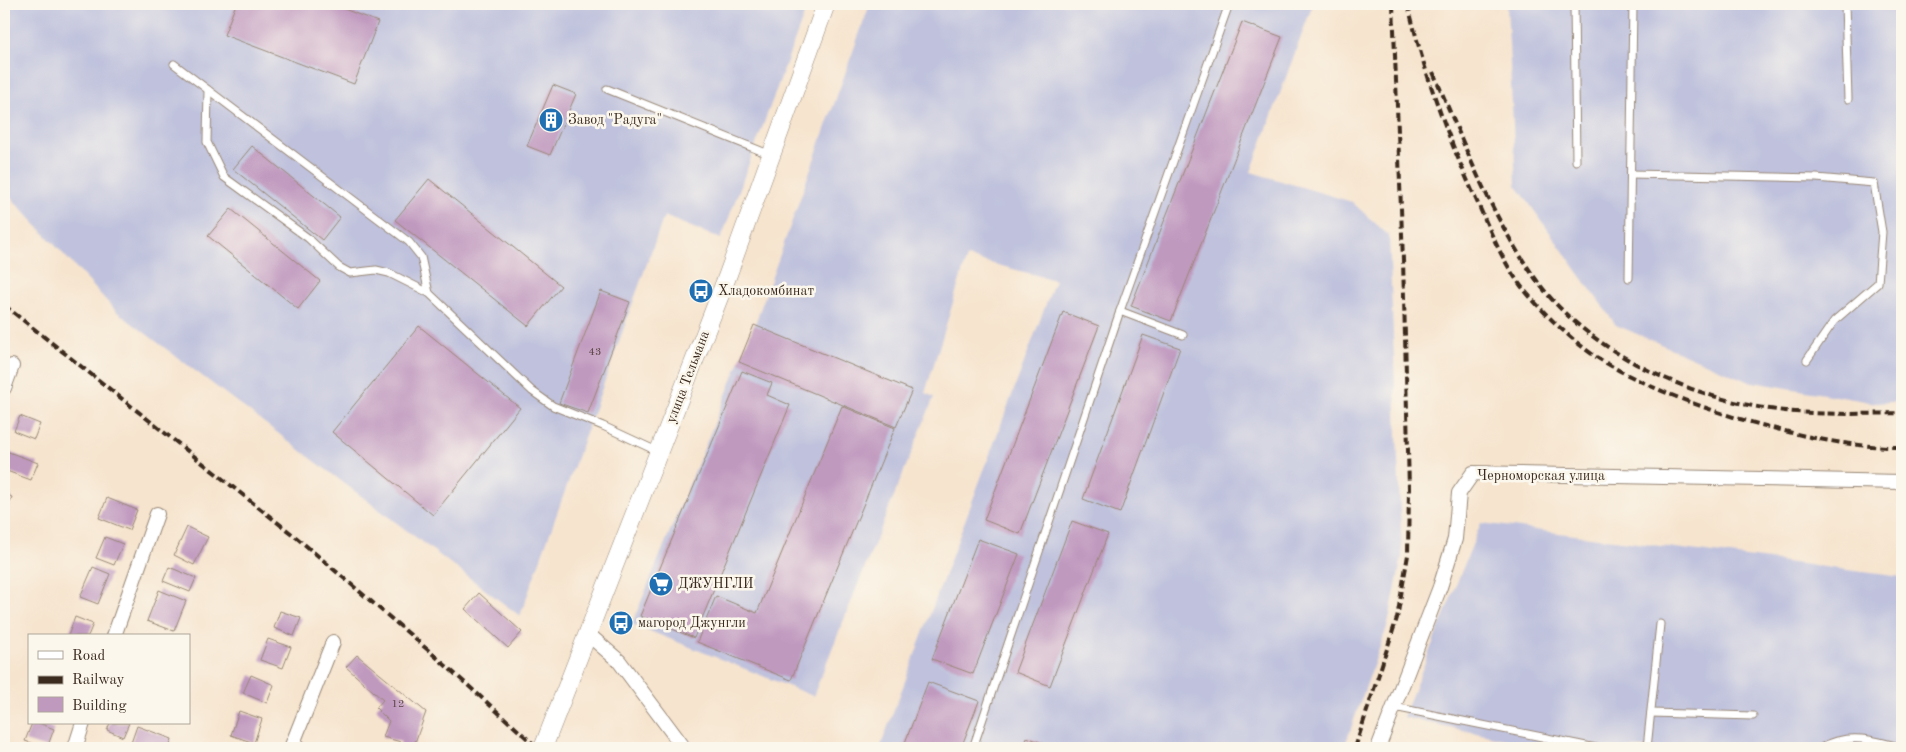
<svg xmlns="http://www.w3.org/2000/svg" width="1906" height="752" font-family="'Old Standard TT',serif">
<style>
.industrial{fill:#c0c2dd}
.building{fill:#c099bf}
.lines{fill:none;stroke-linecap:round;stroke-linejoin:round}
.service-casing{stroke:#988776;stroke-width:9}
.minor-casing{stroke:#988776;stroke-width:16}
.tertiary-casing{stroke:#988776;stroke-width:19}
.service{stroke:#fff;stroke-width:7}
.minor{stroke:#fff;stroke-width:14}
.tertiary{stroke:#fff;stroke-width:18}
.rail{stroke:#3b2a1e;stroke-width:4;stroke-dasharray:8 4;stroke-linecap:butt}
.labels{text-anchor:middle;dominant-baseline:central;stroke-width:5;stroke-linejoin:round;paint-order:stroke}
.number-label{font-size:11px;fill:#5c4646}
.poi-label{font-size:14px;fill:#3b2a1e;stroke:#fbf7ec;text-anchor:start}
.street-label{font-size:14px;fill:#3b2a1e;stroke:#fbf7ec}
</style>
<rect width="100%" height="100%" fill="#fbf7ec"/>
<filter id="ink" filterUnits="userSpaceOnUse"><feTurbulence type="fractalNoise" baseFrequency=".02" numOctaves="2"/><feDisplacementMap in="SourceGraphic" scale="10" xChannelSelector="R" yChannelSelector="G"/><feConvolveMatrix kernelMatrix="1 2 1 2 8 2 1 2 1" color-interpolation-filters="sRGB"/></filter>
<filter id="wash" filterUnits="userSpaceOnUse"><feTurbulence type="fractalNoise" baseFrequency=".0096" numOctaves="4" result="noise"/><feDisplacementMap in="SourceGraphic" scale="20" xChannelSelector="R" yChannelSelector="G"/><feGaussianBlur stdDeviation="1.12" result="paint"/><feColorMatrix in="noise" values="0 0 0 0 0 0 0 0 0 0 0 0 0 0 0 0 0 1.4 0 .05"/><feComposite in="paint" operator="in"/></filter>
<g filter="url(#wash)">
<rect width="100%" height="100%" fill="#f6e4ce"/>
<!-- industrial -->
<g class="industrial">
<path d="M4,4H808L721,239L664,216L520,616L116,311L4,190Z"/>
<path d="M870,4H1313L1251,172L1352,202L1389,236L1402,557L1388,624L1344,748H880L1055,280L967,257L925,393L934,397L813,696L632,624L755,324Z"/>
<path d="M1507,4H1902V401L1877,403L1747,381L1616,325L1516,185Z"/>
<path d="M1481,523L1902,577V748H1545L1403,717Z"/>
</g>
<g id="blocks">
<!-- building -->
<g class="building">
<path d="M236,4H331L378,22L354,84L224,35Z"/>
<path d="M1242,22L1282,37L1171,321L1131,306Z"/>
<path d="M553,85L576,94L550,155L527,146Z"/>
<path d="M252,146L340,217L322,240L233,169Z"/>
<path d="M429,179L561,286L528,326L395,220Z"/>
<path d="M231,209L320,281L298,309L208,236Z"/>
<path d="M601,291L630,302L588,413L559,403Z"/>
<path d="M1063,312L1099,326L1020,534L984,520Z"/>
<path d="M754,325L912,390L896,427L739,362Z"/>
<path d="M419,326L520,408L433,515L332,432Z"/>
<path d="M1143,335L1180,348L1120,513L1083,499Z"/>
<path d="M742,371L772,383L767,395L790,405L694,638L640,616Z"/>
<path d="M842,406L895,428L791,680L697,642L716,596L757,613Z"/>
<path d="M20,416L40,424L34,439L14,431Z"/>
<path d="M6,451L38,463L31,480L4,470Z"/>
<path d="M4,493L12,497L4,516Z"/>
<path d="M107,498L137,510L129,530L99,518Z"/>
<path d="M1072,521L1108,534L1050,686L1015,672Z"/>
<path d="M187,527L208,537L194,565L174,555Z"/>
<path d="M105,537L123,544L114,565L96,558Z"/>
<path d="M978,539L1019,554L973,674L932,659Z"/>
<path d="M93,567L110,574L98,604L80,597Z"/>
<path d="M169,567L196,578L190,592L163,581Z"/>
<path d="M159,590L186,601L174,631L147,621Z"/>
<path d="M479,593L522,632L508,648L465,609Z"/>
<path d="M280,611L301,618L294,636L274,628Z"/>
<path d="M75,617L93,624L88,636H68Z"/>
<path d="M268,639L291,647L283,668L260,660Z"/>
<path d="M357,655L426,712L413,748H398L401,742L383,737L389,721L376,708L383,700L346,667Z"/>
<path d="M251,675L274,685L267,703L243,693Z"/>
<path d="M928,682L979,701L961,748H903Z"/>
<path d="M239,711L262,719L254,743L231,735Z"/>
<path d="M32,723H39L54,729L47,748L25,741Z"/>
<path d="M110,723H129L123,737L107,730Z"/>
<path d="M137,726L172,739L169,748H146L131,743Z"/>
<path d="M1027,737L1055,748H1023Z"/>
</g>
</g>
</g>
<g filter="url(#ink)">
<use href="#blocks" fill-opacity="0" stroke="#988776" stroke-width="1"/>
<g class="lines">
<defs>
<g id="service">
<path d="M1574,4L1576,161"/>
<path d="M1845,4L1848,99"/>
<path d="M174,64L409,242L421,257L429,293L532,391L553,406L603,426L659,452"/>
<path d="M607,89L771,155"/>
<path d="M208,90L207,142L224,177L308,238L339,267L350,273L376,270L389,273L429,293"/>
<path d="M1631,174L1816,178L1874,183L1882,232L1878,283L1834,321L1807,360"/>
<path d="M1629,278L1633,4"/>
<path d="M1120,311L1229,4"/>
<path d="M1394,707L1596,748"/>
<path d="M1651,713L1753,716"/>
<path d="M293,743L306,748"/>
<path d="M973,748L1120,311L1183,335"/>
<path d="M1647,748L1660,624"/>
<path d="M1821,748C1847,732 1875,740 1902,748"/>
</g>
<g id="minor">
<path d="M4,388L12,366"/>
<path d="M589,635L619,661L684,748"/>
<path d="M114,636L157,514"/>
<path d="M75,748L83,723"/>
<path d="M291,748L333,642"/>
<path d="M1378,748L1440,587L1455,539L1459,493L1473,473L1902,482"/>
</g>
<path id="tertiary" d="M543,748L727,277L826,4"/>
</defs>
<!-- service casing -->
<use href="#service" class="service-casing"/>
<!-- minor casing -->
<use href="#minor" class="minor-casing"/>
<!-- tertiary casing -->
<use href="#tertiary" class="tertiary-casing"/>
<!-- service -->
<use href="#service" class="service"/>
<!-- minor -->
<use href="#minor" class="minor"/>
<!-- tertiary -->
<use href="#tertiary" class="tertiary"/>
<!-- rail -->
<g class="rail">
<path d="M1408,4C1424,74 1449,141 1479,206C1491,233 1503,262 1521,286C1539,309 1574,343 1598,358C1641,385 1691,404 1740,419C1793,434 1846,448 1902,447"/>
<path d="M1433,72C1464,143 1490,215 1535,278C1588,354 1695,401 1785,411C1824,415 1863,414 1902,413"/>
<path d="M4,305L297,538L435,656L538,748"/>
<path d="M1355,748L1397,618L1408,555L1409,488L1403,260L1393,4"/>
</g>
</g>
</g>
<!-- icons -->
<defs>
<symbol id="building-disc" viewBox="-11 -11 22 22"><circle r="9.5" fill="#1f6fb2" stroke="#fbf7ec"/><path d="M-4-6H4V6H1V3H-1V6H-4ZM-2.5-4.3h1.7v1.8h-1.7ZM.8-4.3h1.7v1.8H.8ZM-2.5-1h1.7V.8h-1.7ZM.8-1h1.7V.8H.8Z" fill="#fff"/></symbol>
<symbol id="bus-disc" viewBox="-11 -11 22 22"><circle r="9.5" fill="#1f6fb2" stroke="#fbf7ec"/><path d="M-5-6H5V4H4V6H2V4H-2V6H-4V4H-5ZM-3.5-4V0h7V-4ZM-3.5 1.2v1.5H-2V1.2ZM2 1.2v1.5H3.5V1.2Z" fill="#fff"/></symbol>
<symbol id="supermarket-disc" viewBox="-11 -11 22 22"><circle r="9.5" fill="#1f6fb2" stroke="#fbf7ec"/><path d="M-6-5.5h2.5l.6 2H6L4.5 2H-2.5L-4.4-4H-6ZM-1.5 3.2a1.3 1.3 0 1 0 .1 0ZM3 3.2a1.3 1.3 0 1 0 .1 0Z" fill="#fff"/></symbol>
</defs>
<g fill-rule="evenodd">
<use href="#building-disc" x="537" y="106" width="28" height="28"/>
<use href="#bus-disc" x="687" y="277" width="28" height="28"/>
<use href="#supermarket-disc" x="647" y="570" width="28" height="28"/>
<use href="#bus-disc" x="607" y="609" width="28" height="28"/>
</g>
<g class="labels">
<!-- number labels -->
<g class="number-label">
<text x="595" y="352">43</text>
<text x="398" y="704">12</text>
</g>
<!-- poi labels -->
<g class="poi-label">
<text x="568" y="120">Завод "Радуга"</text>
<text x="718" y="291">Хладокомбинат</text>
<text x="678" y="584">ДЖУНГЛИ</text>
<text x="638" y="623">магород Джунгли</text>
</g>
<!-- street labels -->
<g class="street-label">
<text transform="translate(688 377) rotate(-69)">улица Тельмана</text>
<text x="1541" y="476">Черноморская улица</text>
</g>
</g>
<!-- margin -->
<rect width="1906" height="752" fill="none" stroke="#fbf7ec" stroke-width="20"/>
<!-- legend -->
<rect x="28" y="634" width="162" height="90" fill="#fbf7ec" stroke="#aea59a"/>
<rect x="38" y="651" width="25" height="8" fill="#ffffff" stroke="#aea59a"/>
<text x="72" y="660" font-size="15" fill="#3b2a1e">Road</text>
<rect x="38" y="676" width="25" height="8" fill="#3b2a1e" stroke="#aea59a"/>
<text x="72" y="684" font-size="15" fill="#3b2a1e">Railway</text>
<rect x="38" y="697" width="25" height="15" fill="#c099bf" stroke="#aea59a"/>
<text x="72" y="710" font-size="15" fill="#3b2a1e">Building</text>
</svg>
